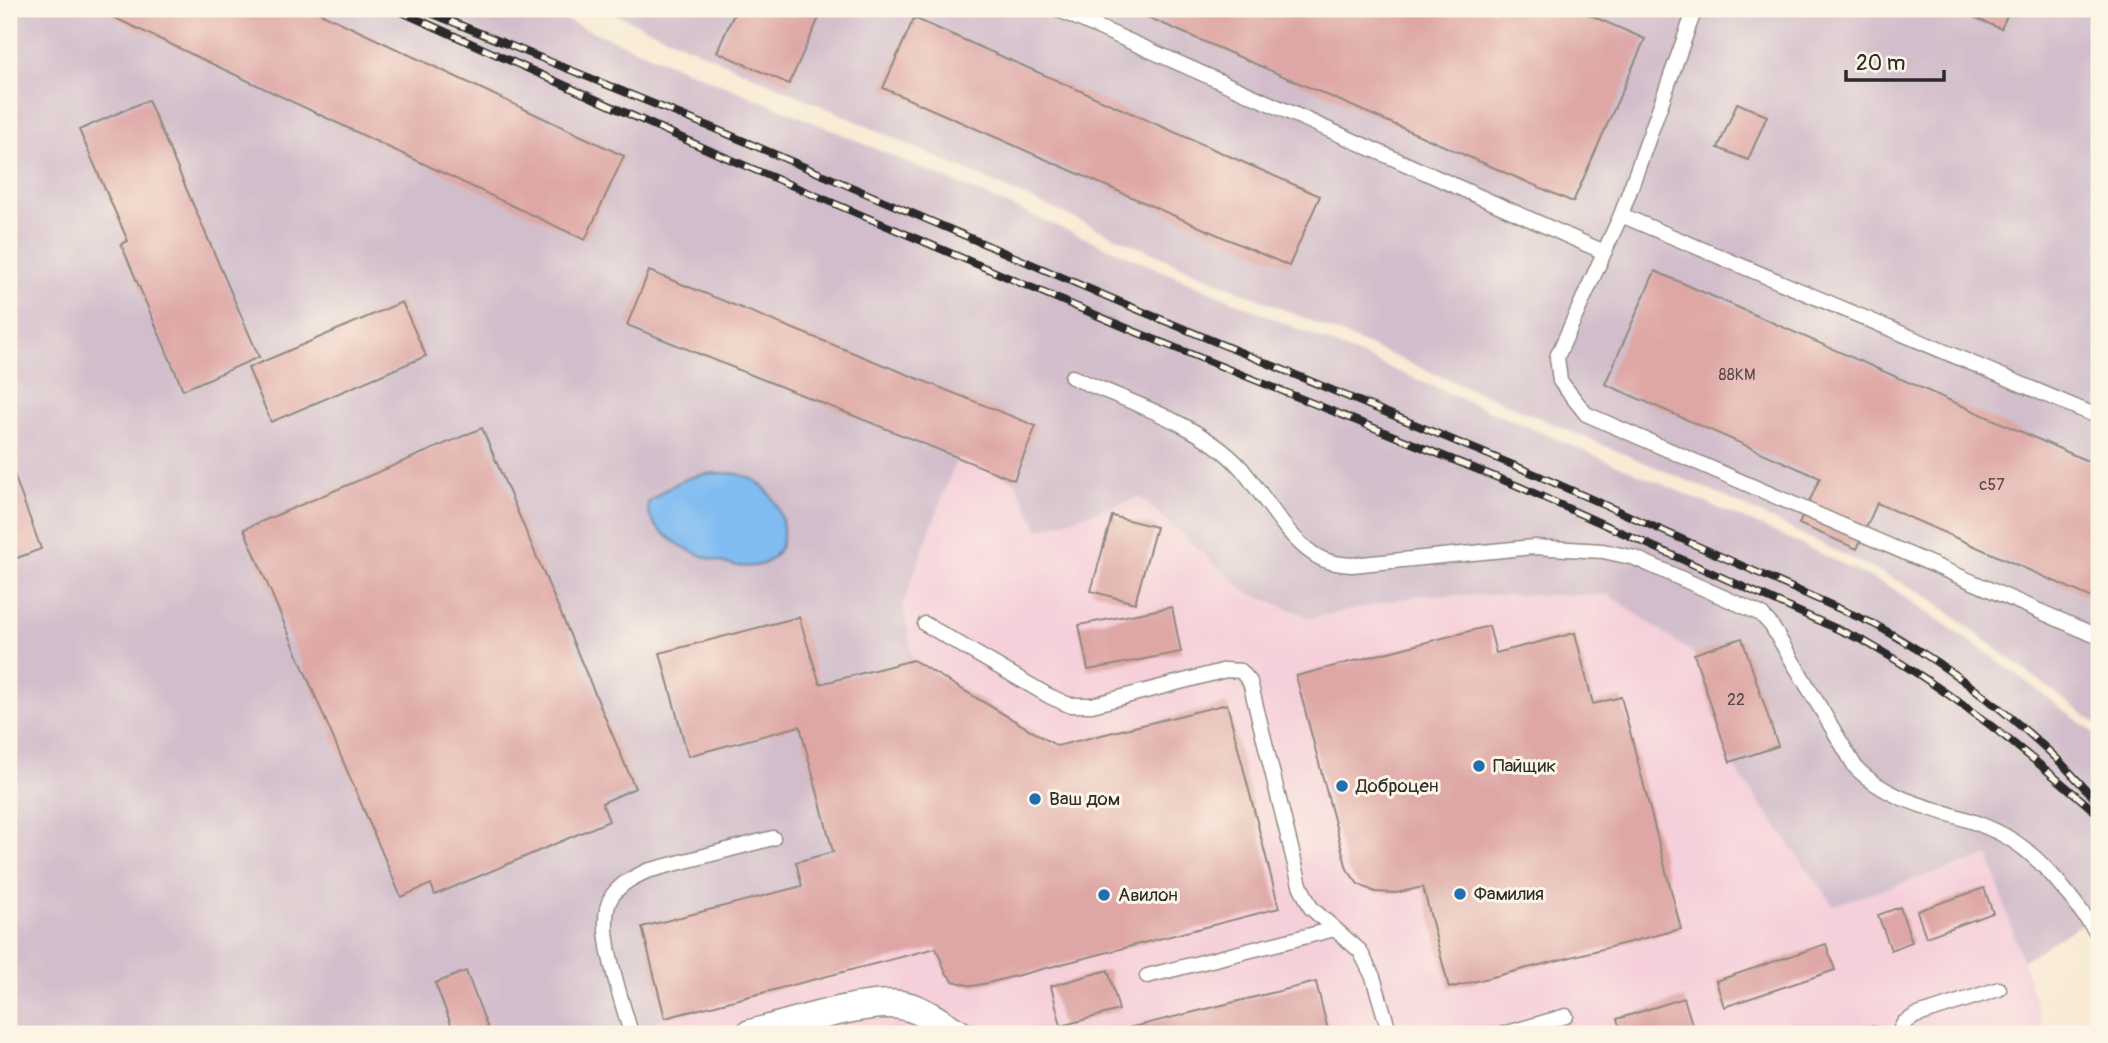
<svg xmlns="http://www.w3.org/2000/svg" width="2108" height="1043" font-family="Pangolin,sans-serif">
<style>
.built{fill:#f5cfda}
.industrial{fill:#d1bdcb}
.water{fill:#80bcf2;stroke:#56748e;stroke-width:2}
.building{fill:#dea7a5}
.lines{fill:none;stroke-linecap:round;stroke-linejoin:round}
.lane-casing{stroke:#928a80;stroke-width:17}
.street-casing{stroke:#928a80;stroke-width:31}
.lane{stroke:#fff;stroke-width:14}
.street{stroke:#fff;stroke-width:28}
.rail-casing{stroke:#2b2b2b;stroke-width:8}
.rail{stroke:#fcf5e5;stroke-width:5;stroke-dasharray:16;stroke-linecap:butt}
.poi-dot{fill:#1f6fb2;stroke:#fcf5e5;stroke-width:2.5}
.labels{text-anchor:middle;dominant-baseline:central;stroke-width:6;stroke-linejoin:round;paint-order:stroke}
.number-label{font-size:16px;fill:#584a4a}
.poi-label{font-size:19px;fill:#2b2b2b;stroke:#fcf5e5;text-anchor:start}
</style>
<rect width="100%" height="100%" fill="#fcf5e5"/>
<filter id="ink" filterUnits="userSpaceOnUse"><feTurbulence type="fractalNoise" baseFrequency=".0143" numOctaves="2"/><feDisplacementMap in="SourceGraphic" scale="14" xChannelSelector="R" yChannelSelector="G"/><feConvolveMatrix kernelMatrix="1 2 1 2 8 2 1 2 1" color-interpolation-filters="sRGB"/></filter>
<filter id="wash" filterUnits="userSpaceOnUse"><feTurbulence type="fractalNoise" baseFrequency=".00686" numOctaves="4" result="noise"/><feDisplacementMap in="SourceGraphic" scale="28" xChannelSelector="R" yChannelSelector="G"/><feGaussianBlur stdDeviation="1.57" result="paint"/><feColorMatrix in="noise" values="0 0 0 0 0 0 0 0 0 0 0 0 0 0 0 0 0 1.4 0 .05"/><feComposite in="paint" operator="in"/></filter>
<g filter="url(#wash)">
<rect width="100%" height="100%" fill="#f8ead4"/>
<!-- built -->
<path class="built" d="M956,457L1014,480L1039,529L1140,497L1246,592L1310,618L1423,595H1609L1694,654L1731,762L1833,905L1989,856L2046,1034H603L665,1017L802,886L796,862L832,852L791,691L913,660L903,604Z"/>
<!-- industrial -->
<g class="industrial">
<path d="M9,9H538L825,127L1779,534L1892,588L2015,673L2099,737V913L2022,961L1989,856L1833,905L1730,762L1694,654L1609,595H1423L1311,618L1246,592L1140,497L1039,530L1014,480L957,457L903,604L913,660L791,691L833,852L796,862L802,886L665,1018L603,1034H9Z"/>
<path d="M604,9H2099V726L1923,593L1723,496L1188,269Z"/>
</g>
<!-- water -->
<path class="water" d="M714,473C728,473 744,473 756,481C779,496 796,539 770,560C748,577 698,556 678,544C663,534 646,522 648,503C668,486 688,475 714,473Z"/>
<g id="blocks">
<!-- building -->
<g class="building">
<path d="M96,9H312L624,156L585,240Z"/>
<path d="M736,9H823L789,84L717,52Z"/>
<path d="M1129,9H1576L1645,39L1573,202Z"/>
<path d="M1955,9H2010L2001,29Z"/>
<path d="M914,18L1320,196L1289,266L883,88Z"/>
<path d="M148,100L259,357L183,390L121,244L128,241L79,130Z"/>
<path d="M1737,103L1767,116L1748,160L1718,148Z"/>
<path d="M649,271L1036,426L1014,480L627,325Z"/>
<path d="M1655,271L2099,466V601L1877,503L1857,549L1799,524L1820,478L1605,384Z"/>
<path d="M402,302L426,356L271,422L248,368Z"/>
<path d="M482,428L635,788L602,803L609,821L435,895L431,884L401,897L244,529Z"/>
<path d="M9,461L41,549L9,561Z"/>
<path d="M1112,516L1156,527L1135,603L1091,591Z"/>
<path d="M1172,607L1181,652L1088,670L1079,625Z"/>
<path d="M799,617L820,684L913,660L1057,746L1227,704L1279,908L988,983L972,986L953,981L946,973L936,948L665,1018L642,927L802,886L796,862L833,852L800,726L688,756L660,653Z"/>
<path d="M1489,626L1496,653L1575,633L1593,704L1621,697L1681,929L1449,988L1423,887L1396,893L1375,892L1358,884L1347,869L1296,676Z"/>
<path d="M1742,638L1778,746L1730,762L1694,654Z"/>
<path d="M1984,888L1993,913L1926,937L1917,911Z"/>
<path d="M1900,907L1912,942L1891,950L1878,915Z"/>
<path d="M1826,944L1835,970L1724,1007L1716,981Z"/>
<path d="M1108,970L1119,1010L1061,1026L1051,986Z"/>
<path d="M466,971L490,1034H455L435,983Z"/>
<path d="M1316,982L1329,1034H1130L1129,1028Z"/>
<path d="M1684,998L1695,1034H1622L1617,1019Z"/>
</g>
</g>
</g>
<g filter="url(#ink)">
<use href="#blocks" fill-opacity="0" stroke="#928a80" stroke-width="2"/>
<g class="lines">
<defs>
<g id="lane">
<path d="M1057,9L1604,252"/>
<path d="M1695,9L1621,215L2099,417"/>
<path d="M1621,215L1557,357L1560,381L1586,414L2099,637"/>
<path d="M1072,377C1125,400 1202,425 1240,467C1262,492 1285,535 1312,553C1324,562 1337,564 1352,565L1533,547L1603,551L1635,558L1761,614L1771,625L1856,768C1902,813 1961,808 2012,840C2048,863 2073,901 2099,935"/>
<path d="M925,624L1049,696L1069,705H1092L1226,670L1241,671L1250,682L1300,885L1311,908L1360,951L1373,977L1390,1034"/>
<path d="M1147,976L1335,929"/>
<path d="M631,1034C623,1002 593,924 612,896C621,883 634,877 647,871L773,838"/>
<path d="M1504,1034L1566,1016"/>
<path d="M1855,1034H1874"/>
<path d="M1898,1034L1904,1023L1915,1016L1999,989"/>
</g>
<path id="street" d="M750,1034C788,1025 864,999 900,1005C920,1007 941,1024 959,1034"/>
</defs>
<!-- lane casing -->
<use href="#lane" class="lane-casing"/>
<!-- street casing -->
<use href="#street" class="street-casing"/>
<!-- lane -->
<use href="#lane" class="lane"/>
<!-- street -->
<use href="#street" class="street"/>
<defs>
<g id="rail">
<path d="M395,9L713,152L1136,332L1518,486L1864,641C1952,691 2023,749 2099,815"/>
<path d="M421,9L725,133L1141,311L1530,472L1874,624C1938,659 1997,703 2051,753C2068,769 2083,787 2099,803"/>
</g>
</defs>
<!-- rail casing -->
<use href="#rail" class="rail-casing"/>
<!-- rail -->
<use href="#rail" class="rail"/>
</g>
</g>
<!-- markers -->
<g class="poi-dot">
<circle cx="1479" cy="766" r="7"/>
<circle cx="1342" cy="786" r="7"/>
<circle cx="1035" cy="799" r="7"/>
<circle cx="1460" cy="894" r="7"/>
<circle cx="1104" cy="895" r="7"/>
</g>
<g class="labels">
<!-- number labels -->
<g class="number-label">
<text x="1737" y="375">88КМ</text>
<text x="1992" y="485">с57</text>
<text x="1736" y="700">22</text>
</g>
<!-- poi labels -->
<g class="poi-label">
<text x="1493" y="766">Пайщик</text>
<text x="1356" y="786">Доброцен</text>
<text x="1049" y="799">Ваш дом</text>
<text x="1474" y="894">Фамилия</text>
<text x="1118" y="895">Авилон</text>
</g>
</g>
<!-- margin -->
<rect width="2108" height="1043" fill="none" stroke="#fcf5e5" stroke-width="35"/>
<!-- scale -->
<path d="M1846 70v10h98v-10" fill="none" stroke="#2b2b2b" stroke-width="3.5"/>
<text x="1856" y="70" font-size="21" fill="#2b2b2b" stroke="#fcf5e5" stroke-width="5" paint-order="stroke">20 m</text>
</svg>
